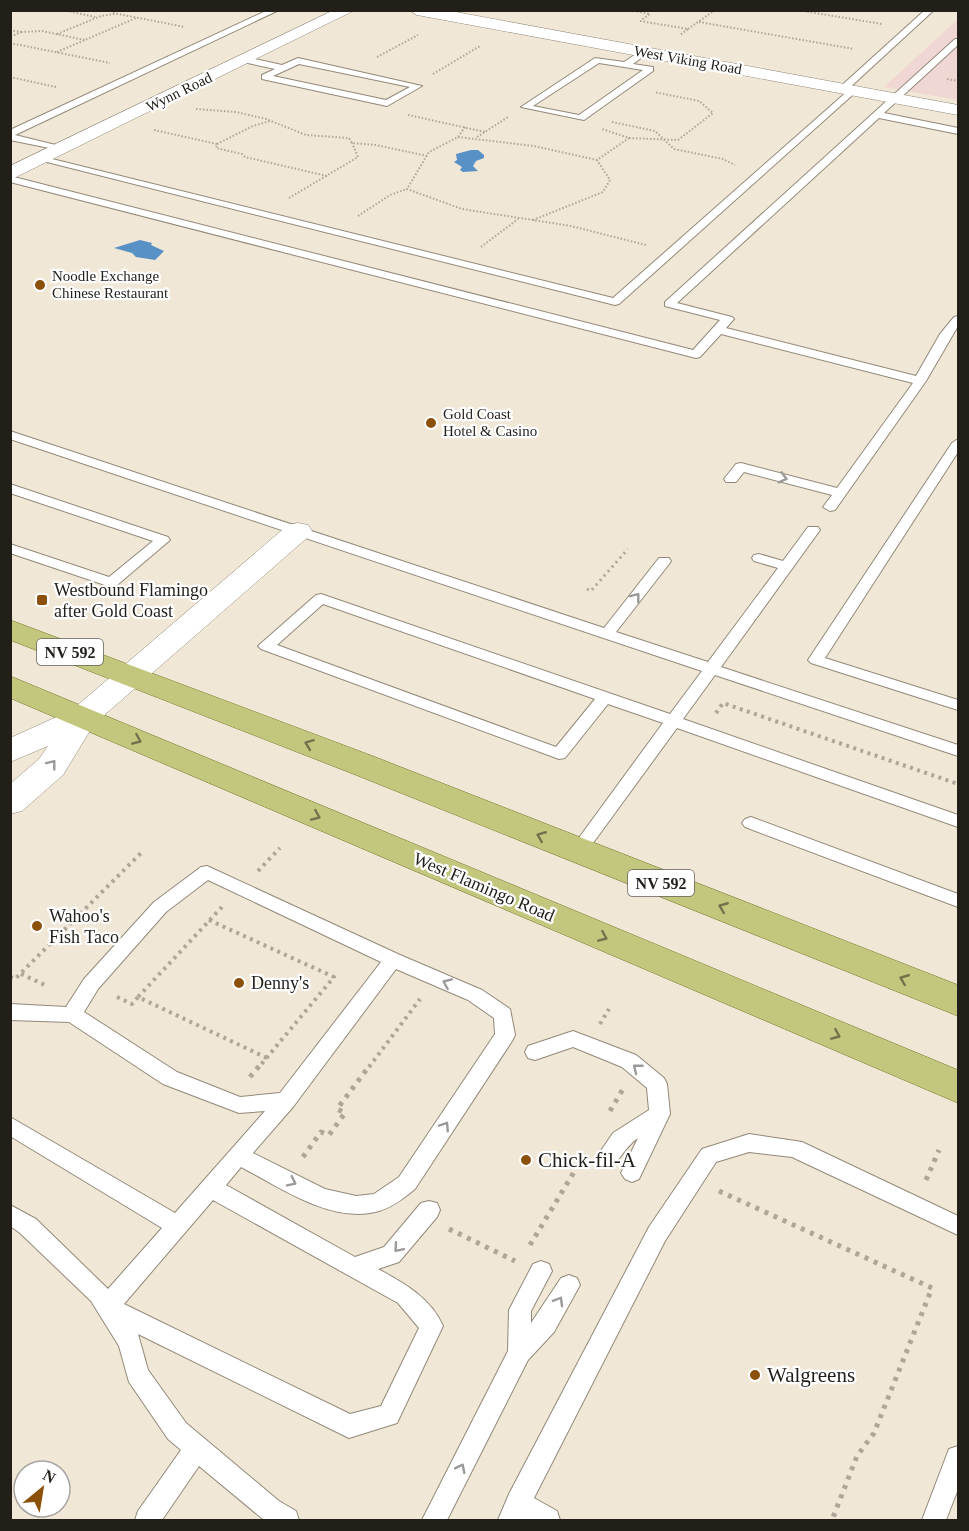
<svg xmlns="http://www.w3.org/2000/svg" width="969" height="1531" font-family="'Times New Roman',serif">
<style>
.commercial{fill:#f1d7d3}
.water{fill:#5791c6}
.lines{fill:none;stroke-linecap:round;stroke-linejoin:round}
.service-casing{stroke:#928979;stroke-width:2}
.minor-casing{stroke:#928979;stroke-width:1}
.tertiary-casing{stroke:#928979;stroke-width:1}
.primary-casing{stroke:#717423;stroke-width:1}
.path-far3{stroke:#aea698;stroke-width:2;stroke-dasharray:1.5 2;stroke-linecap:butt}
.path-far2{stroke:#aea698;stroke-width:3;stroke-dasharray:2 4;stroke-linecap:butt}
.path-far1{stroke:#aea698;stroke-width:4;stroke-dasharray:3 4.5;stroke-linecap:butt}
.path{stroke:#aea698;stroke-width:5;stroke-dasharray:4 6;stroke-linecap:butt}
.service{fill:#fff;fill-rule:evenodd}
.minor{fill:#fff;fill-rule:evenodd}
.tertiary{fill:#fff;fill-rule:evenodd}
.primary{fill:#c3c77e;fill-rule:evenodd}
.oneway{stroke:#9c9a98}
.oneway2{stroke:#72734c}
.poi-dot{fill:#8b510b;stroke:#fff;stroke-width:2}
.labels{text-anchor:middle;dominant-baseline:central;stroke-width:4.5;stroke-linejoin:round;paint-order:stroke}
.far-street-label{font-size:15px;fill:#221f19;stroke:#fff}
.far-poi-label{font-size:15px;fill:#221f19;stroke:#fff;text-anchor:start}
.shield{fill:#fff;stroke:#64625e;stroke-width:1.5}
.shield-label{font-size:16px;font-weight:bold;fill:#221f19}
.poi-label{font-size:18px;fill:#221f19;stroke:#fff;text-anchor:start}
.street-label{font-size:18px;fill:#221f19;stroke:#fff}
.near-poi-label{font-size:21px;fill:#221f19;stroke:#fff;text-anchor:start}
</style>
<rect width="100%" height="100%" fill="#f1e7d6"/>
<!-- commercial -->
<path class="commercial" d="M958,19V100L884,87Z"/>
<!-- water -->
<g class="water">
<path d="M471,150H478L484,155V158L476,161L473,166L478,171L463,172L460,170L462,167L454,162L457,160L456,154Z"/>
<path d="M140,240L152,243L151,245L164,251L155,260L136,257L132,253L114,248Z"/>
</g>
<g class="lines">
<defs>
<g id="service">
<path d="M268,10H279L15,135L64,147V151L10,140V130Z"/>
<path d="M925,10H934L846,91H840V87Z"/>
<path d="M955,39H958V45L884,113L958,128V134L879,118L677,303L732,317L734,319L726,328L916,376L940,334L954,317L958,316V326L926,381L835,510L830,511L823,507L832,495L744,472L736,482H726L724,479L736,464L741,463L837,488L913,383L721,334L700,357L696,358L10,182V176L693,350L720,320L665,306V302Z"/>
<path d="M642,50L649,52L633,64L653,67V71L584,120L521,107L595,58L624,62ZM599,63L643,70L579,115L533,106Z"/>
<path d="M246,57L282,65L298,58L422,86L387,106L262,79V75L275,69L243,62V58ZM299,64L410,87L386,100L273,76Z"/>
<path d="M850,89L857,91L619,304L615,305L35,159L40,156L613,298Z"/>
<path d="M10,431L604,628L659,558H669L671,561L669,564L616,632L708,662L778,568L754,561L752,558L754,555L759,554L783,561L808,527H818L820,530L721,667L958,745V756L715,675L683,719L958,815V827L677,728L585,854L579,856L573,854L570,850L573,846L663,723L608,704L565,758L559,759L261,649L258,646L316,595L321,594L670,714L702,671L10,439ZM323,604L595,699L556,747L277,645Z"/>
<path d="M958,439V452L825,658L958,700V710L811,663L808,660L952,443Z"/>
<path d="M10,484L168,537L170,540L116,586L111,587L10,553V544L109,577L153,541L10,493Z"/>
<path d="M751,817L958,894V907L745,827L742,823L745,819Z"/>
<path d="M207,866L400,955L482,990L510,1009L515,1035L512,1041L415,1189C402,1200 387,1211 370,1213C326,1220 279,1187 241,1167L226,1185L355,1257L384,1247L421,1203L429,1201L437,1203L440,1210L437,1217L399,1262L378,1269C404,1283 431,1298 443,1326L397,1423L349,1438L138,1334L148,1370L186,1423L279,1501L296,1511L299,1520H264L199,1466L162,1520H135L138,1511L181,1450L168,1439L129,1382L119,1346L91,1301L20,1233L10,1226V1205L36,1219L108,1289L162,1228L10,1136V1117L175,1213L265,1111L239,1113L163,1084L69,1022L10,1020V1004L66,1007L84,979L154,902L201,867ZM208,880L381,962L280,1093L240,1097L177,1072L84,1012L98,989L166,912ZM396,969L468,1000L494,1018L495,1034L399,1177L374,1194L356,1196L325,1189L253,1153L293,1107ZM213,1200L398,1303L419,1328L381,1406L350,1414L124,1304Z"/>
<path d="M573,1031L636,1055L664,1078L667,1084L670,1114L639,1179L632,1182L625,1179L621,1173L638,1138C621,1149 616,1174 598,1167L594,1161L613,1133L649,1110L647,1088L622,1067L573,1047L535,1060L528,1058L525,1052L528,1046Z"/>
<path d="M749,1134L802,1142L958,1216V1235L792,1157L749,1152L716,1162L665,1241L534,1498L557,1511L560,1520H498L509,1494L649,1227L702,1149Z"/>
<path d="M541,1261L549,1264L552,1271L531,1311V1323L561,1278L569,1275L577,1278L580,1285L554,1332L528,1360L447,1520H422L508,1351L509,1310L533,1264Z"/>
<path d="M958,1446V1489L946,1520H922L949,1449Z"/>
</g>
<path id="minor" d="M298,523L308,525L312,531L308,537L94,724L63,775L22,811L10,814V784L39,759L48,746L10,762V738L72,710L288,525Z"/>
<g id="tertiary">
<path d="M334,10H355L10,180V166Z"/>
<path d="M409,10H445L958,105V115L417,15Z"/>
</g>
<g id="primary">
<path d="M10,620L375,757L958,985V1016L351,773L10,640Z"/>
<path d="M10,676L958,1070V1103L10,698Z"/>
</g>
</defs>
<!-- service casing -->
<use href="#service" class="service-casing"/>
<!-- minor casing -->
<use href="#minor" class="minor-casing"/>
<!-- tertiary casing -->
<use href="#tertiary" class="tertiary-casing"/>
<!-- primary casing -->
<use href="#primary" class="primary-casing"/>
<!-- path-far3 -->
<g class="path-far3">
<path d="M63,10L95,17"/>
<path d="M630,10L650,14L641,20"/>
<path d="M797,10L882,24"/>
<path d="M113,13L185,27"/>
<path d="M640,21L688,29L680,35"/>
<path d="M699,22L854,49"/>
<path d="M688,29L715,10"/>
<path d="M10,30L21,32L10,37"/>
<path d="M21,32L42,31L85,40"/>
<path d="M57,34L101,16L115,14"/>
<path d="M10,43L110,63"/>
<path d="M57,52L136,18"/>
<path d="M377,57L418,35"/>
<path d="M433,74L480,46"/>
<path d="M10,77L56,87"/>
<path d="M947,79L958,81"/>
<path d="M196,109L236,112L266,119L306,135L349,138L352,143L376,145L427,156"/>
<path d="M408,115L485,132"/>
<path d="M612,122L655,131L674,149L723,159L735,165"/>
<path d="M465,127L458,137L429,152L407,189L462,209L571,226L646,245"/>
<path d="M154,130L217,144L216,148L242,154L245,157L327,176"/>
<path d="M458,137L534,146L597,160"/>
<path d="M477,137L508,117"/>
<path d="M629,138L678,140L713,113L699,101L654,92"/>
<path d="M217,144L253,126L270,121"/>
<path d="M289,198L358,157L352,143"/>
<path d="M358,216L390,195L407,189"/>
<path d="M533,220L603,192L610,180L597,160L629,138L602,129"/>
<path d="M481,247L518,219"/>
</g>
<!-- path-far2 -->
<path class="path-far2" d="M587,589L591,591L628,549"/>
<!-- path-far1 -->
<g class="path-far1">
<path d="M716,713L723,703L958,784"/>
<path d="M258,871L280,848"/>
<path d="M222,907L138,997L267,1058"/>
<path d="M209,920L334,977L259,1067"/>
<path d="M21,974L47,986"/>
<path d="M10,977L15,979L141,853"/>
<path d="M117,997L132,1004L138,997"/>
<path d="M600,1024L609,1009"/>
<path d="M369,1067L420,999"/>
</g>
<!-- path -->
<g class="path">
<path d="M250,1077L260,1065"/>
<path d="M610,1111L623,1089"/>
<path d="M303,1157L321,1132L329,1135L345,1113L337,1109L370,1065"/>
<path d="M926,1180L939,1150"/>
<path d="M719,1191L932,1288L874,1433L857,1456L832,1520"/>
<path d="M449,1229L515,1261"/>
<path d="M530,1245L577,1167"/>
</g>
<!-- service -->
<use href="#service" class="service"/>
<!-- minor -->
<use href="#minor" class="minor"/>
<!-- tertiary -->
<use href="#tertiary" class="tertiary"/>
<!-- primary -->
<use href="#primary" class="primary"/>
</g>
<!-- one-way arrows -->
<defs><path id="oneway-chevron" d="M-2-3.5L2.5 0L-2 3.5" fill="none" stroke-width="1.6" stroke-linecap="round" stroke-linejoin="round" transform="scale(1.5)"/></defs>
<g class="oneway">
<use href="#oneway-chevron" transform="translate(783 478) rotate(15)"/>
<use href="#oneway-chevron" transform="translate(636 597) rotate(-52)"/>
<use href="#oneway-chevron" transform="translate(52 764) rotate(-52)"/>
<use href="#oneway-chevron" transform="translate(447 983) rotate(-157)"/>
<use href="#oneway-chevron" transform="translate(637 1068) rotate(-141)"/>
<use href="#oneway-chevron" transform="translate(445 1126) rotate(-57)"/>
<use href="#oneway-chevron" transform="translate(292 1182) rotate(26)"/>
<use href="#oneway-chevron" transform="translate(398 1248) rotate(131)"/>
<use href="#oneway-chevron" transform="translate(559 1301) rotate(-60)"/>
<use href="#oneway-chevron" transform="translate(461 1468) rotate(-63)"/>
</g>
<g class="oneway2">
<use href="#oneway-chevron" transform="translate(137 740) rotate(23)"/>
<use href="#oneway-chevron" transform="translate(309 744) rotate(-159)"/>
<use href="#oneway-chevron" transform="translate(316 816) rotate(23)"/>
<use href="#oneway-chevron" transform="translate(541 836) rotate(-158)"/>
<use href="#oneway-chevron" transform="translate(723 907) rotate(-158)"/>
<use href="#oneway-chevron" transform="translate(603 937) rotate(23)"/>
<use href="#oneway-chevron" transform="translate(904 979) rotate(-158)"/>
<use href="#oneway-chevron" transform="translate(836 1035) rotate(23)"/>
</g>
<!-- markers -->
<g class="poi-dot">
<circle cx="40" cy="285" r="6"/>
<circle cx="431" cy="423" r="6"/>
<rect x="36" y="594" width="12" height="12" rx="3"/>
<circle cx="37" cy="926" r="6"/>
<circle cx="239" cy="983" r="6"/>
<circle cx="526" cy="1160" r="6"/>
<circle cx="755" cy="1375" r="6"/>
</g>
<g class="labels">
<!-- far-street labels -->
<g class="far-street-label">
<text transform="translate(688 60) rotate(10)">West Viking Road</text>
<text transform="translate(179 92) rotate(-26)">Wynn Road</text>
</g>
<!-- far-poi labels -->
<g class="far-poi-label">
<text x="52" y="276">Noodle Exchange<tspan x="52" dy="17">Chinese Restaurant</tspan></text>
<text x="443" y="414">Gold Coast<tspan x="443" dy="17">Hotel &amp; Casino</tspan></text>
</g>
<!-- shield labels -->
<g class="shield">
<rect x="37" y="639" width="66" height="26" rx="4.5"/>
<rect x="628" y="870" width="66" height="26" rx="4.5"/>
</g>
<g class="shield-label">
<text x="70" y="652">NV 592</text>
<text x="661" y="883">NV 592</text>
</g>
<!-- poi labels -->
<g class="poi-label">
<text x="54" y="590">Westbound Flamingo<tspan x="54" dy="21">after Gold Coast</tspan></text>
<text x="49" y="916">Wahoo's<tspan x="49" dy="21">Fish Taco</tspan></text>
<text x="251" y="983">Denny's</text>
</g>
<!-- street labels -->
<g class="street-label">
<text transform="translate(484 887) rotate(23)">West Flamingo Road</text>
</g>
<!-- near-poi labels -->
<g class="near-poi-label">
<text x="538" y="1160">Chick-fil-A</text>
<text x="767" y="1375">Walgreens</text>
</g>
</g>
<!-- border -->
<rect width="969" height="1531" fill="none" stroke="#221f19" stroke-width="24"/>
<!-- north arrow -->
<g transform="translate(42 1489) rotate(30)"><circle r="28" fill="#ffffff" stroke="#a7a5a3" stroke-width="1.5"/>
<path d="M0-4.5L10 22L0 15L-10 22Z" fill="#8b510b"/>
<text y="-9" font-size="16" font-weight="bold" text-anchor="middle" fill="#221f19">N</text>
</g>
</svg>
